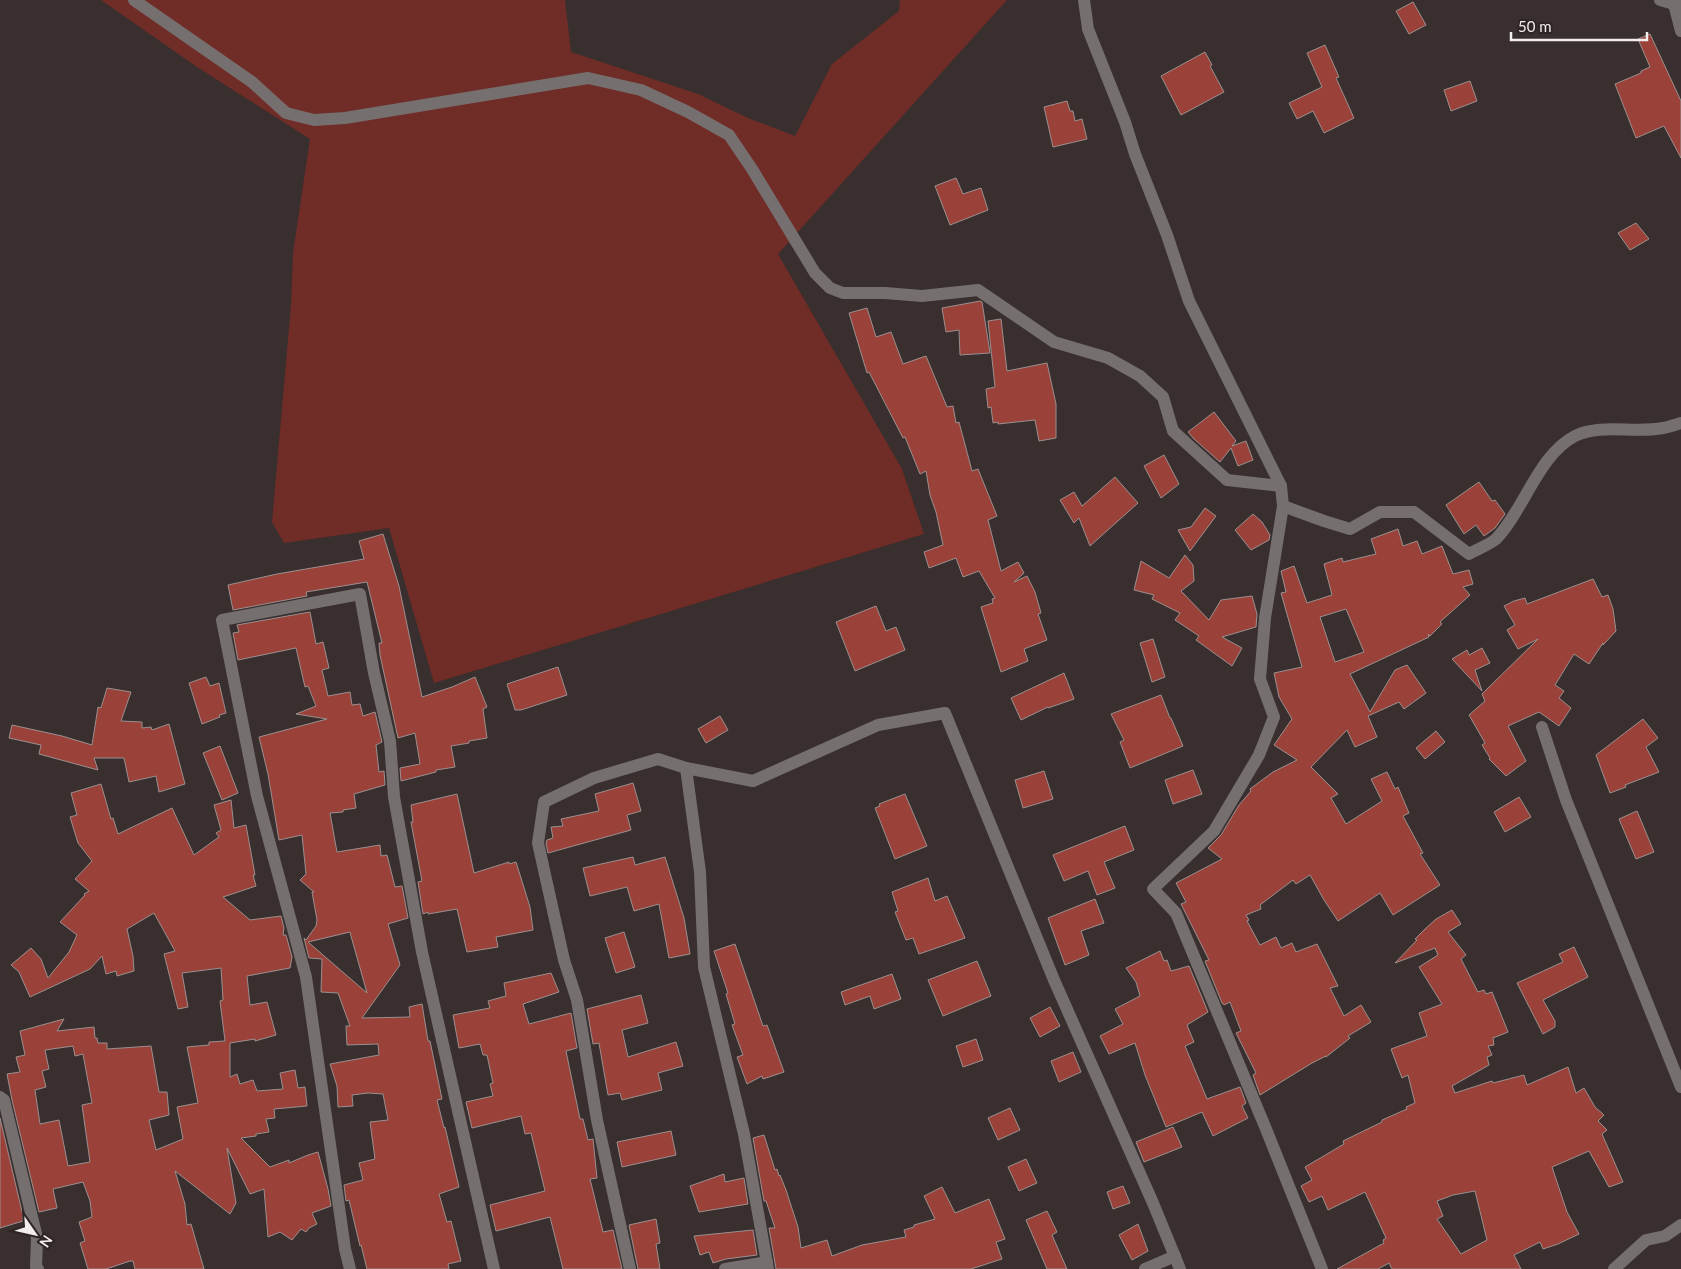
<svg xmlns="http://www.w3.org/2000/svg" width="1681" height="1269" font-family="Lato,sans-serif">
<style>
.green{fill:#702c27}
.building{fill:#9a413a;stroke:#9b908f;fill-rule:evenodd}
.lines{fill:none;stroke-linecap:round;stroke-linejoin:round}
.street{stroke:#75706f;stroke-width:12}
</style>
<rect width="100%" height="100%" fill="#382f2e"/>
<!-- green -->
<path class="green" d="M101,0H565L571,52L698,94L748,118L795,136L832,64L899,11L900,0H1007L778,254L902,469L924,534L434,683L389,528L284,543L272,522L291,305L293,253L310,139L197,67Z"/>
<!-- building -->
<g class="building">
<path d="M1413,2L1426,25L1409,34L1396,11Z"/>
<path d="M1650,34L1681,101V158L1664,126L1636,138L1615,84L1641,73V71L1650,67L1638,39Z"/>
<path d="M1325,45L1339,77L1336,78L1354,118L1324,133L1313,111L1297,119L1289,103L1322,87L1307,53Z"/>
<path d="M1205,52L1212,65L1210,66L1224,92L1181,115L1161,76Z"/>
<path d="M1470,81L1477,101L1451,111L1444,90Z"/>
<path d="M1067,101L1070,111H1073L1075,121L1082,119L1087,139L1053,147L1044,107Z"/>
<path d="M956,178L963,194L981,188L988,210L950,225L935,186Z"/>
<path d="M1636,223L1649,239L1630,250L1618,233Z"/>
<path d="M980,301L982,302L990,353L960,355L959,330L946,332L942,308Z"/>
<path d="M867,308L876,337L891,332L903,364L926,356L947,407L953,406L956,423L959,422L972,471L978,469L997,516L988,520L1001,571L1018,562L1024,573L1014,582L1027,576L1035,592L1041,613L1038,614L1047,640L1024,649L1028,661L1001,672L981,607L993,603L992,599L995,598L979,571L963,577L956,558L929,568L924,552L943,545L936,512L930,495L926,471L920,474L905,437L903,438L869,372L867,373L849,313Z"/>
<path d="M1001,319L1007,371L1047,363L1056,404V438L1039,441L1035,420L998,424V422L993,423L991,407L988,408L986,389L995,387L988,321Z"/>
<path d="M1214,412L1236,441L1232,446L1246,441L1253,460L1238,466L1231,448L1220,462L1194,439L1188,432Z"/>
<path d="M1164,455L1179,484L1161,498L1144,466Z"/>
<path d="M1115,477L1138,503L1090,546L1079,518L1074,523L1060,500L1074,492L1082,506Z"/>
<path d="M1479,482L1492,501L1495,500L1505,514L1495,528L1484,536L1476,525L1464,534L1446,505Z"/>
<path d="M1205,508L1216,516L1190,551L1178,530L1191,527Z"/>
<path d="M1253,514L1262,522L1270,535L1269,540L1251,550L1235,530Z"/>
<path d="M1398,529L1403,546L1417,541L1422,554L1442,546L1453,574L1469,570L1473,584L1463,587L1470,595L1440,622L1442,624L1430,636L1428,634L1429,637L1350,674L1370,712L1395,670L1407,665L1426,693L1404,709L1399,702L1368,716L1377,737L1355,747L1347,730L1311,767L1338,794L1331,798L1346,824L1382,801L1371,779L1387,772L1395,789L1398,787L1409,813L1403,816L1423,853L1420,854L1440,885L1393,915L1380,893L1338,921L1324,900L1310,875L1296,884L1293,880L1260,905L1261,909L1246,915L1249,920L1247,921L1260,945L1276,937L1281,948L1292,943L1296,952L1317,944L1338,986L1330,988L1344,1016L1361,1005L1371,1022L1348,1036L1350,1038L1326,1057V1056L1312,1063L1260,1095L1253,1075L1256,1073L1236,1033L1241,1031L1230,1002L1224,1005L1222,1003L1205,961L1209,960L1181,904L1186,902L1176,883L1222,859L1208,848L1221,835L1239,805L1251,791L1250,789L1273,772L1297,760L1274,745L1292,719L1279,697L1274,673L1302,667L1281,593L1286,592L1281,571L1294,566L1307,603L1332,595L1324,564L1342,558L1343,562L1376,554L1371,539ZM1346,609L1364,652L1335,662L1320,617Z"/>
<path d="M383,534L399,586L422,697L452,687L475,677L487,707L483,709L487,738L469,741V743L451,746L455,767L436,770V772L401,781L400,768L420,764L415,733L398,738L380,655L379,643H382L367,582L306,592L307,596L233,610L228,585L277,574L364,559L359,541Z"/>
<path d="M1185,555L1193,565L1194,581L1181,591L1209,620L1221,600L1252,596L1257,614L1256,627L1222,637L1242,648L1232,666L1196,640L1199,636L1175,620L1180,613L1152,599L1154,595L1134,590L1141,561L1169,578Z"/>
<path d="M1593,579L1602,597L1608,595L1613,609L1616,631L1603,645V643L1589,664L1574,654L1555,685L1564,691L1559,698L1571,708L1559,726L1539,712L1508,726L1526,761L1506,776L1489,759L1490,758L1482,745L1485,743L1469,715L1485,701L1482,694L1538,639L1518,649L1507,630L1515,625L1504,606L1514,601L1525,598L1527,604Z"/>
<path d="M876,606L886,631L896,627L905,650L855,671L836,622Z"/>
<path d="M310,612L316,644L323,642L329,668L322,670L328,696L350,692L352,705L360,704L363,716L375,712L382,742L376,745L379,772L384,771L385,785L354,794L356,808L343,810V812L330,813L337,852L380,845L381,856L387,855L395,887L402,886L408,918L388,924L400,965L362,1018L410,1017L409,1007L422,1004L428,1041H430L442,1099L437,1100L444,1128L445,1127L459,1187L439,1194L447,1222L451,1221L461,1261L448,1264L449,1269H367L361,1245L360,1246L349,1200L346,1201L344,1185L363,1180L359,1163L375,1159L370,1122L388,1120L383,1094L368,1093L352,1095L353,1106L338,1107L337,1086L330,1064L379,1055L378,1044L347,1045L346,1026H350L338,993L321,992L322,959L309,958L304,938L306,940L316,926L317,920L312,892H314L300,880L306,874L302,835L279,840L268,774L259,737L327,719L296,714L316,706L308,686L305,687L296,648L238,660L233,633L239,632L237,625ZM350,932L351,936L367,993L308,942Z"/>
<path d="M1153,639L1165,677L1152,682L1140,643Z"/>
<path d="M1482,648L1490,663L1475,670L1482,691L1452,659L1467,650L1469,655Z"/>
<path d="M558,667L567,695L521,710H515L507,684Z"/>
<path d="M1064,673L1074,699L1048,708V707L1021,720L1011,698Z"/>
<path d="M206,677L210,686L219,683L226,713L219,715L220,717L202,724L189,683Z"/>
<path d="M107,688L131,692L121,721L142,722V728L151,727L152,730L169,724L185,784L159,792L156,776L129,782L124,758H94L98,770L39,754L41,745L9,738L12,725L62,736L92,745L98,707L101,708Z"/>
<path d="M1161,695L1170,718H1171L1183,746L1130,768L1120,742L1124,740L1111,714Z"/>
<path d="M720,716L728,730L706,743L698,729Z"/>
<path d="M1643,719L1658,738L1646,747L1659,772L1625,785L1626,787L1610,793L1596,755Z"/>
<path d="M1436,731L1445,742L1425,759L1416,748Z"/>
<path d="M220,746L238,793L222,800L203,753Z"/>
<path d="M1193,770L1202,794L1173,804L1165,780Z"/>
<path d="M1044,771L1053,799L1023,808L1015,780Z"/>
<path d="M633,783L641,811L627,815L631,830L548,853L546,843L547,840L553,838L551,827L563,826L561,819L599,811L595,794Z"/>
<path d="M101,784L111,819L113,818L118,834L172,808L194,855L219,837L216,833L221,830L214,805L231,800L234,828L246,825L255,875H253L256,886L223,897L250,920L281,916L284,928L283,935H286L292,957L290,968L247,976L250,1005L267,1002L276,1035L255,1041V1039L230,1043V1077L237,1074L240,1084L253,1080L257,1091L283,1089L280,1073L295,1070L298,1088L305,1087L307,1106L274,1109L275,1118L266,1119L269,1132L256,1134V1136L241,1138L270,1167L289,1160V1163L308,1155L318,1152L328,1189L331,1206L312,1213L317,1224L309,1228L306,1232L301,1229L292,1240L280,1232L268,1237L264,1189L250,1194L227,1148L236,1203L230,1214L175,1171L185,1204L187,1225L191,1224L204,1269H135L133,1261H130L106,1269H88L80,1243L85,1241L79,1222L92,1217L90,1201L83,1182L53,1189L57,1208L39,1212L12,1100L7,1074L20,1072L16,1057L25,1055L20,1031L64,1019L57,1031L94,1027L95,1038H97L98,1043H107V1049L151,1046L159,1092H167L169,1115L149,1120L156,1150L183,1139L177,1107L198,1103L187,1047L209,1045V1042L225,1041L220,1001L223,1000L221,968L182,973L188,1007L178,1009L164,954L175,951L154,913L127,929L133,956L134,971L117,976L116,971L106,974L102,956L90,969L30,997L19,972L11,965L31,948L41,959L48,978L69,952L77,935L60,922L85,895L84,894L89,891L75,879L92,861L78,843L70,817L77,815L71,793ZM73,1046L75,1056L83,1054L92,1103L82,1105L90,1162L68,1166L59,1120L40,1124L35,1090L46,1087L42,1071L49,1069L45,1050Z"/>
<path d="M457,794L474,873L509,862V864L516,862L530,907L533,930L496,937L498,947L467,952L457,909L428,914V912L423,914L418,882L422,881L411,822H413L411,805Z"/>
<path d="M905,794L927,846L895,859L875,808L880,806L879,804Z"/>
<path d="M1519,797L1531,817L1505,832L1494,812Z"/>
<path d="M1637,811L1654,852L1636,859L1619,819Z"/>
<path d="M1125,826L1134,850L1104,862L1115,888L1097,895L1088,871L1064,881L1053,855Z"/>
<path d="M633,857L635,865L665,857L684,918L690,954L669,958L659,904L634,911L627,887L590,896L583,868Z"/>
<path d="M928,878L935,901L947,896L965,938L919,954L913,938L906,940L895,912L898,911L892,892Z"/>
<path d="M1095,899L1104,923L1081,931L1089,955L1065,965L1048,918Z"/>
<path d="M1452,910L1461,924L1448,932L1466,955L1461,959L1478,992L1484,990L1486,994L1492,992L1508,1032L1493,1038L1494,1045L1488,1046L1492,1055L1487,1057L1489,1065L1452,1086L1455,1093L1492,1081L1493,1083L1524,1075L1527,1085L1568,1067L1576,1093L1584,1088L1595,1107L1604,1115L1598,1121L1607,1130L1602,1134L1623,1182L1609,1187L1589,1151L1552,1167L1567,1212L1579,1234L1558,1244L1543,1249L1540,1242L1514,1255L1521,1269H1392L1389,1263L1378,1269H1337L1384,1243L1383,1240L1386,1238L1365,1192L1328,1210L1322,1196L1309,1202L1301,1186L1312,1180L1305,1167L1344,1144L1343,1141L1382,1122V1120L1407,1109L1406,1107L1415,1103L1408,1075L1402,1078L1391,1049L1427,1036L1419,1013L1442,1004L1419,967L1438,955L1435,948L1395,963L1417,940L1415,939L1424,930L1436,919ZM1475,1191L1487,1240L1461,1254L1437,1219L1443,1216L1437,1201L1453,1195Z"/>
<path d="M624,932L635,967L616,973L605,938Z"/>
<path d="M735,944L763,1026L767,1025L784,1072L763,1079L762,1076L747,1084L737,1057L743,1055L732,1025L735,1024L726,994L728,993L714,951Z"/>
<path d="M1574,947L1588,977L1543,1000L1555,1021V1027L1543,1034L1517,983L1563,962L1559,954Z"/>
<path d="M1160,951L1164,961L1167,960L1171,971L1189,966L1208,1012L1187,1025L1194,1042L1185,1046L1207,1099L1240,1087L1246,1103L1242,1106L1248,1118L1213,1136L1202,1112L1166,1127L1145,1075L1135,1043L1109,1054L1100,1036L1123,1024L1115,1009L1140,996L1136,982L1126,968Z"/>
<path d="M977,961L991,996L943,1016L928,980Z"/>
<path d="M551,973L559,992L523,1004L529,1024L571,1013L577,1048L566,1051L580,1119H583L588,1140L593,1139L597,1178L590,1179L603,1232L613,1230L622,1269H563L550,1217L496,1231L490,1205L545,1191L531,1133L525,1134L521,1116L472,1128L466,1102L493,1096L490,1084L493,1083L487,1055H483L480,1044L459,1048L453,1015L490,1008L488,1001L506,996L504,983Z"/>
<path d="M892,974L901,999L874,1009L870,996L845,1005L841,992Z"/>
<path d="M641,995L648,1023L622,1030L628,1057L676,1042L683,1066L658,1073L662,1090L622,1100L620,1093L608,1095L599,1043L593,1044L587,1009Z"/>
<path d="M1050,1007L1060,1026L1040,1037L1030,1018Z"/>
<path d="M976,1039L983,1060L963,1067L956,1046Z"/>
<path d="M1073,1052L1081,1072L1059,1082L1051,1061Z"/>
<path d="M1010,1108L1020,1130L998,1140L988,1118Z"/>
<path d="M0,1118L23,1216H22L23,1221L0,1228Z"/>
<path d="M1173,1127L1182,1147L1144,1162L1136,1142Z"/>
<path d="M671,1131L676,1155L622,1167L617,1142Z"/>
<path d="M764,1135L775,1170L777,1169L779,1176L780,1175L786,1190L798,1227L801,1248L827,1240L832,1256L862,1245L906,1237L904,1230L914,1227V1225L935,1219L924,1196L942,1187L955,1213L989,1199L1005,1239L996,1242L1002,1259L971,1269H776L769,1228H775L766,1201H764L753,1138Z"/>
<path d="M1026,1159L1037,1183L1019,1191L1008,1167Z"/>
<path d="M724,1174L725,1182L744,1178L748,1204L699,1212L690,1186Z"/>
<path d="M1123,1186L1130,1203L1113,1209L1107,1192Z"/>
<path d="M1047,1211L1057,1232L1052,1235L1067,1269H1047L1026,1220Z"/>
<path d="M656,1219L660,1243L656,1244L660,1269H638L629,1225Z"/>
<path d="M1138,1224L1148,1251L1132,1260L1119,1235Z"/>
<path d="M753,1230L757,1255L726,1259L713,1263L709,1252L700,1255L694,1236Z"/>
</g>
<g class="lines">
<!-- street -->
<g class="street">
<path d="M134,0L252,82L286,113L314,120L345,118L588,78L641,90L688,112L729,135L752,169L815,273L830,288L843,293H885L922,296L978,290L1054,342L1108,358L1140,376L1163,397L1173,431L1227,480L1281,486"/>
<path d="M1084,0L1088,29L1125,122L1135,154L1167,235L1189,301L1281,486L1283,506L1265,618L1260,679L1274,717L1259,755L1214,831L1153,889L1176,913L1266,1129L1322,1269"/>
<path d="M1660,0L1674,4L1681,1"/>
<path d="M1674,4L1681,31"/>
<path d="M1283,506L1324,521L1350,529L1380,512H1414L1469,554C1477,549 1489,545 1496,539C1524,510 1539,454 1575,436C1602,423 1634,434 1663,428C1669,427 1675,425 1681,423"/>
<path d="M1542,727L1566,800L1681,1087"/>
<path d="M686,768L753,781L878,725L945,713L1054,980L1153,1203L1180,1269"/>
<path d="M0,1097L4,1100L37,1238L36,1267L38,1269"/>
<path d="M350,1269L345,1249L306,977L257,796L222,620L360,594L374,673L390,741L394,797L422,952L494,1269"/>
<path d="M630,1269L597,1120L577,1000L564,960L538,843L544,802L594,778L658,759L686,768L700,872L704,967L744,1134L768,1269"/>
<path d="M725,1269L767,1262"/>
<path d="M1145,1269L1175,1256"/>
<path d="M1614,1269L1646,1240L1665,1236L1681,1225"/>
</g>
</g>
<!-- north arrow -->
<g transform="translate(35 1234) rotate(124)" stroke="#2e2524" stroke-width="4" paint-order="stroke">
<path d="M0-4L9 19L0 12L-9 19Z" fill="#f4eded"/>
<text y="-8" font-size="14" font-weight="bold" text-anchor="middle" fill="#f4eded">N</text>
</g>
<!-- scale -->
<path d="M1511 32v8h136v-8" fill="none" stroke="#f4eded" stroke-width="2.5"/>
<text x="1518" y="32" font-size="15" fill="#f4eded" stroke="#2e2524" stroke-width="4" paint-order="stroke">50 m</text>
</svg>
